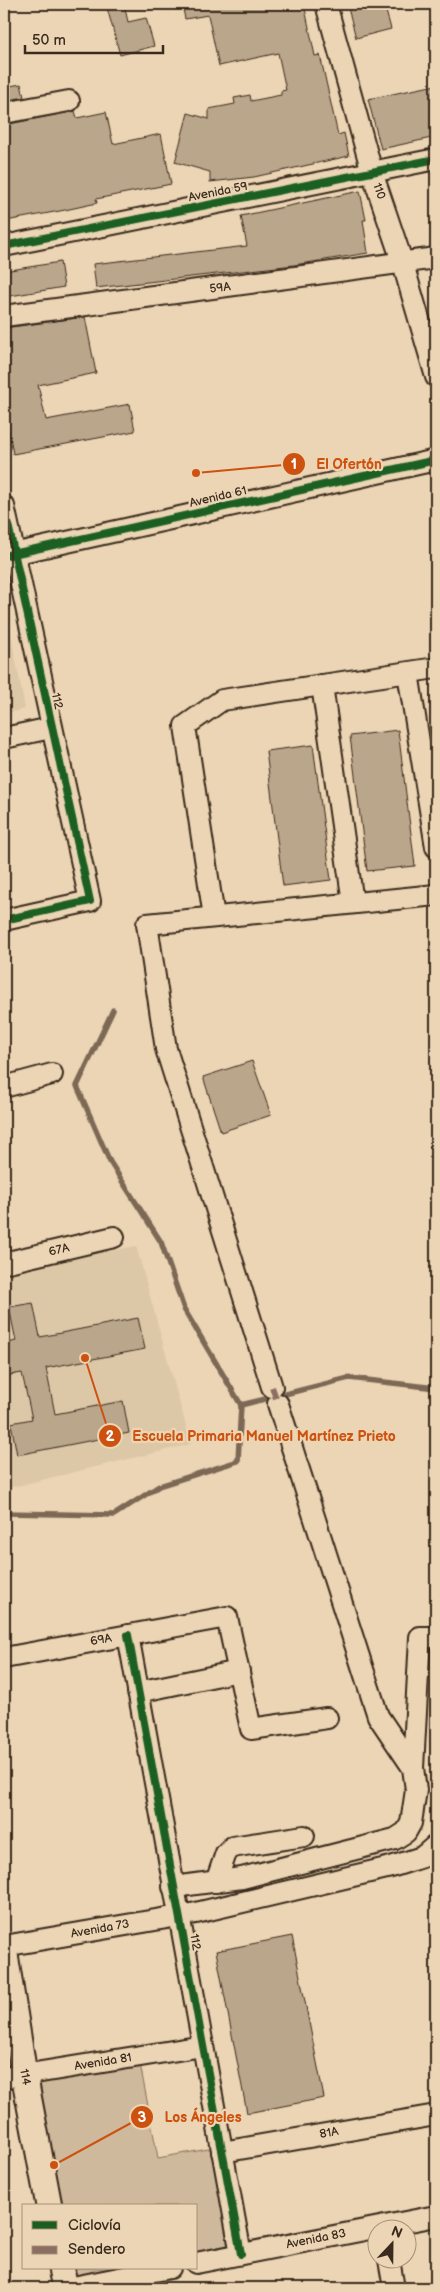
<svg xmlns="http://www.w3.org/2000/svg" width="440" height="2292" font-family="'Balsamiq Sans',sans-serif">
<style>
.built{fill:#dcc7a7}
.green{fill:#cfb99c;stroke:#85725d}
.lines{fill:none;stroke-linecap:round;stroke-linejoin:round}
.stream{stroke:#7b6855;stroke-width:5.5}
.building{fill:#baa68a;stroke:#3b2a1e}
.minor-casing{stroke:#3b2a1e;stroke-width:24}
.major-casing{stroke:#3b2a1e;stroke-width:29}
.minor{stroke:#ebd5b4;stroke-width:20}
.major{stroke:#ebd5b4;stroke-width:25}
.quiet{stroke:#8d6e63;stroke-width:6;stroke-dasharray:12 6;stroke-linecap:butt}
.cycleway-casing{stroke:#ebd5b4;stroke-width:11}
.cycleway{stroke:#1b5e20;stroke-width:8}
.labels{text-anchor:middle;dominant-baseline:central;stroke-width:4.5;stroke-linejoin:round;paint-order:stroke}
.street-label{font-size:12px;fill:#3b2a1e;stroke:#ebd5b4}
.leader{fill:none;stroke:#ce520f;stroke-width:2}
.callout-dot{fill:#ce520f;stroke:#ebd5b4;stroke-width:2}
.mark-label{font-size:15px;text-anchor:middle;font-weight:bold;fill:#fff}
.callout-label{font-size:14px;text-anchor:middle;font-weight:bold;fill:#ce520f;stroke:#ebd5b4;stroke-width:4.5;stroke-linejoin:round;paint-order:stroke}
</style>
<rect width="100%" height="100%" fill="#ebd5b4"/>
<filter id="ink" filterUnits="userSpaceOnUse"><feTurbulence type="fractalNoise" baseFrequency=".02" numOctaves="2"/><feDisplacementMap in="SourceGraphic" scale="10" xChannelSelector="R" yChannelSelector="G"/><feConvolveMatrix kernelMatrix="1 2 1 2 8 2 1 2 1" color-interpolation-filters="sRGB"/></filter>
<g filter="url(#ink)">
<!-- built -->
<g class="built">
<path d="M4,598L25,709L4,714Z"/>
<path d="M136,1246L191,1444L4,1489V1272Z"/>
</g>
<!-- green -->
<g class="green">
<path d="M140,2064L158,2158L214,2148L233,2250L196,2257V2206H56L34,2083Z"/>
<path d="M68,2268H135L70,2280Z"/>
</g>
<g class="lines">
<!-- stream -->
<g class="stream">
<path d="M241,1405L349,1378L436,1388"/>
<path d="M4,1513L114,1515L159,1486L238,1461L241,1405L184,1309L161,1242L110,1162L77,1086L113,1010"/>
</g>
</g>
<!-- building -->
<g class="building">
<path d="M106,4H124L128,22L146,18L154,46L120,55Z"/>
<path d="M182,4H304L315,56L320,55L338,135L344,133L349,156L254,177L210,182V172L175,162L188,113L209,119V109L235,104L234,98L250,95L251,101L281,95V91L286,90L278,53L219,66L208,15L185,19Z"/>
<path d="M347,4H384L391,29L356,38Z"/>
<path d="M21,84L24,97L4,101V87Z"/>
<path d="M436,85V137L381,149L368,99Z"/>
<path d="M75,111L77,118L106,112L113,144L161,134L171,184L96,199L97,203L65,210L6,221L4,125Z"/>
<path d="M360,191L366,220H363L368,253L294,265L96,288L93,264L247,246L241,216Z"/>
<path d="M60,262L64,287L4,297V271Z"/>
<path d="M85,317L96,373L38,385L46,420L130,404L135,431L13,454L4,403V328Z"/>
<path d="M398,730L415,866L367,871L350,736Z"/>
<path d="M313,745L331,880L283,886L266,751Z"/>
<path d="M252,1061L271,1115L221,1132L203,1077Z"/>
<path d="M33,1303L40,1337L138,1318L145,1349L46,1368L55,1414L123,1401L129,1433L17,1455L11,1423L32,1419L22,1373L4,1376V1344L16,1341L9,1307Z"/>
<path d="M292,1936L324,2098L247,2113L216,1951Z"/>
</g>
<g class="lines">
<defs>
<g id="minor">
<path d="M326,4L372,172L403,264L436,377"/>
<path d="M4,113L69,101"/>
<path d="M4,246L436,159"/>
<path d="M4,316L436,258"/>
<path d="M4,506L90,901L4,920"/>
<path d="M4,556L436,460"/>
<path d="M408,673L436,847"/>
<path d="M322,685L353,903"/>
<path d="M4,738L51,728"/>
<path d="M214,917L185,726L222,700L436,668"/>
<path d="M4,1087L52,1074"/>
<path d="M4,1263L114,1237"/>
<path d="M272,1387L166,1049L147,924L436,895"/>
<path d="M128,1635L241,2254"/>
<path d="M4,1658L227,1617L251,1729L327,1718"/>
<path d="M138,1692L239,1671"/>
<path d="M413,1768L420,1637H436"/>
<path d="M216,1882L226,1853L232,1847L304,1836"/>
<path d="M173,1887L242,1878L395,1839L406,1832L411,1823L416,1790L413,1768L378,1716L278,1404"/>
<path d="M4,1946L196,1913L391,1867L422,1857L436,1845"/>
<path d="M4,2078L203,2046"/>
<path d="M222,2152L436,2115"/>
<path d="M389,2260L394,2288"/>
<path d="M196,2263L436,2216"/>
<path d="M68,2288L170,2268"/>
</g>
<g id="major">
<path d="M4,1948L24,2074L49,2206"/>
<path d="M61,2268L65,2288"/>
</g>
</defs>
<!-- minor casing -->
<use href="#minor" class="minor-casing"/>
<!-- major casing -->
<use href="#major" class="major-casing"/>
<!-- minor -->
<use href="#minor" class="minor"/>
<!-- major -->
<use href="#major" class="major"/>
<!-- quiet -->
<path class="quiet" d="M272,1387L278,1404"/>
<defs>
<g id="cycleway">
<path d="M4,246L436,159"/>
<path d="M4,506L90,901L4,920"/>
<path d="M4,556L436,460"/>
<path d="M128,1635L241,2254"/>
</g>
</defs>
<!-- cycleway casing -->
<use href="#cycleway" class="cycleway-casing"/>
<!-- cycleway -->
<use href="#cycleway" class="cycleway"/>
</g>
</g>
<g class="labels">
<!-- street labels -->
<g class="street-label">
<text transform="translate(379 191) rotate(71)">110</text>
<text transform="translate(218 192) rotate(-11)">Avenida 59</text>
<text transform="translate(220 288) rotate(-7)">59A</text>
<text transform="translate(218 497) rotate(-13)">Avenida 61</text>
<text transform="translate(57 701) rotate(78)">112</text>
<text transform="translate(59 1250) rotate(-13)">67A</text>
<text transform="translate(101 1640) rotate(-10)">69A</text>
<text transform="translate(100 1929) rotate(-10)">Avenida 73</text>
<text transform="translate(195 1942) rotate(80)">112</text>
<text transform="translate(103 2062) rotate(-9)">Avenida 81</text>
<text transform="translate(25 2077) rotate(80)">114</text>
<text transform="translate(329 2133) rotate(-10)">81A</text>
<text transform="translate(316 2239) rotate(-11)">Avenida 83</text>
</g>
</g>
<!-- callouts -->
<path class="leader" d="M196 473L294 464M85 1358L110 1436M54 2165L142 2117"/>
<g class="callout-dot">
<circle cx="196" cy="473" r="5"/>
<circle cx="85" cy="1358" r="5"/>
<circle cx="54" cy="2165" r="5"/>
<circle cx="294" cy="464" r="12"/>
<circle cx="110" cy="1436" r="12"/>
<circle cx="142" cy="2117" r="12"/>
</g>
<g class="mark-label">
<text x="294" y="469">1</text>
<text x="110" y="1441">2</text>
<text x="142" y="2122">3</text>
</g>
<g class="callout-label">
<text x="349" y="469">El Ofertón</text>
<text x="264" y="1441">Escuela Primaria Manuel Martínez Prieto</text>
<text x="203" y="2122">Los Ángeles</text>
</g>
<!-- margin -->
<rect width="440" height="2292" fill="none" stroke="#ebd5b4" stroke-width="20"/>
<rect x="10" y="10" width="420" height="2272" fill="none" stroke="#3b2a1e" stroke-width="2" filter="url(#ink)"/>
<!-- legend -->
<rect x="22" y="2204" width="175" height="65" fill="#ebd5b4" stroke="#a59178"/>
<rect x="32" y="2221" width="25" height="8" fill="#1b5e20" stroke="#a59178"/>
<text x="68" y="2230" font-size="15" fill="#3b2a1e">Ciclovía</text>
<rect x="32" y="2246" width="25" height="8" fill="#8d6e63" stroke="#a59178"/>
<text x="68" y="2254" font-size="15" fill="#3b2a1e">Sendero</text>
<!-- north arrow -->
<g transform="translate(392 2244) rotate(22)"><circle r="24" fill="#ebd5b4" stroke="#a59178"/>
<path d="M0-4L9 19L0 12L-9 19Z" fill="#3b2a1e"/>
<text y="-8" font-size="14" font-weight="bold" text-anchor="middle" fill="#3b2a1e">N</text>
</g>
<!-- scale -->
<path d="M25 45v8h138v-8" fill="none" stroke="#3b2a1e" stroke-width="2.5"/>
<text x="32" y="45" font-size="15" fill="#3b2a1e" stroke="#ebd5b4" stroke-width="4" paint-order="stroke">50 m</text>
</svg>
